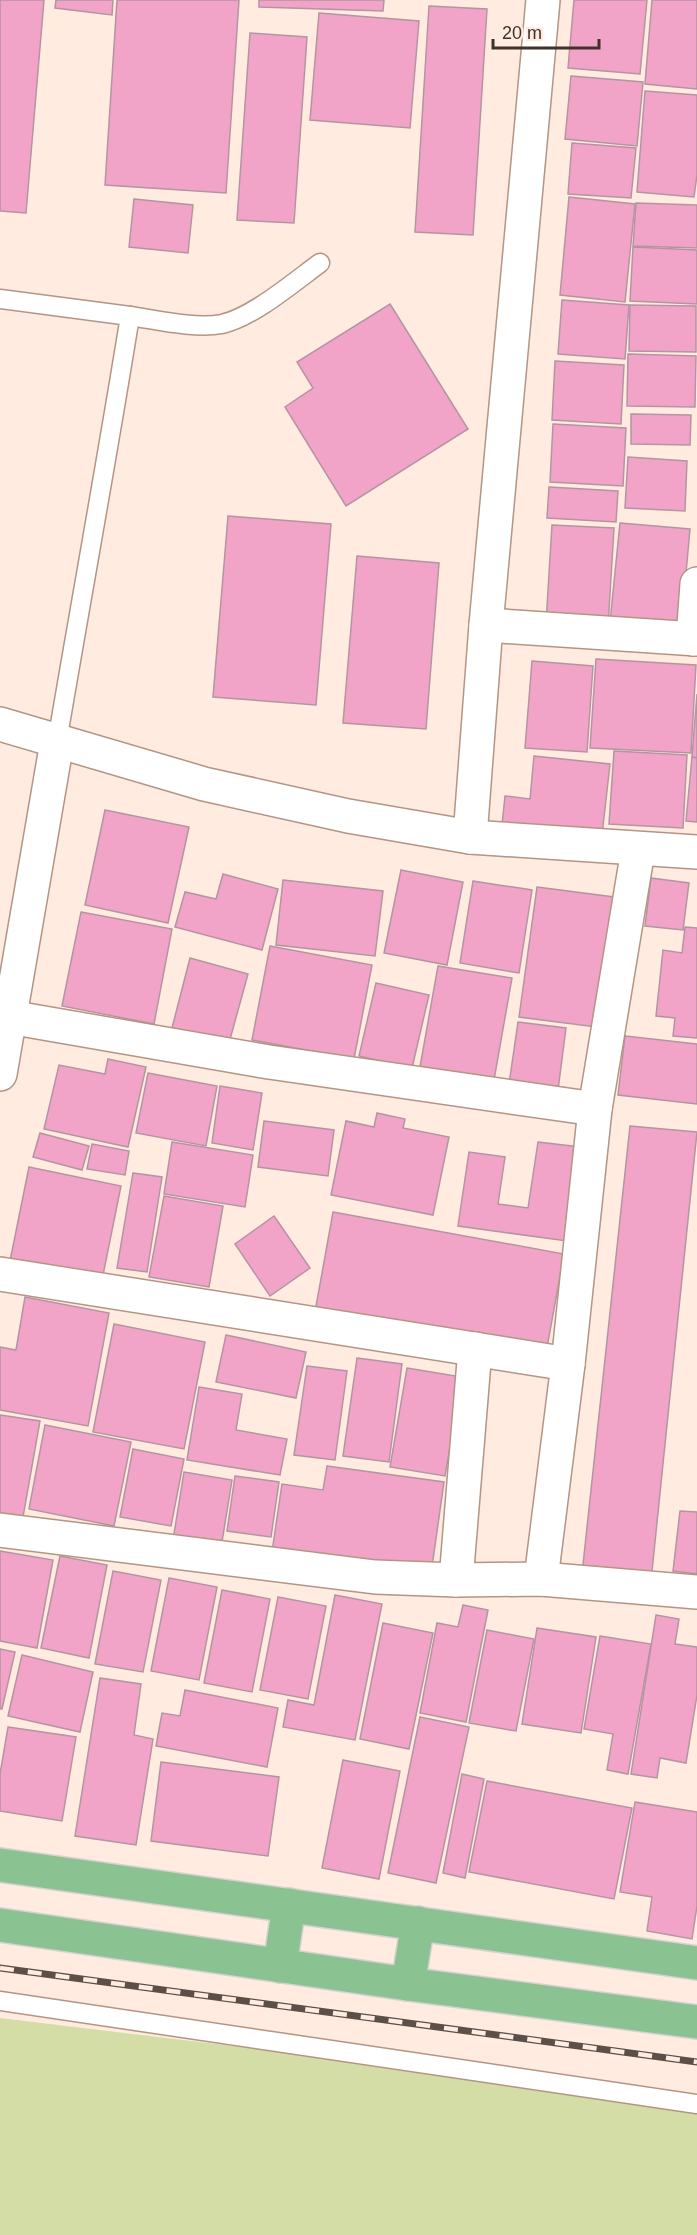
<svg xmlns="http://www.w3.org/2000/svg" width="697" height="2235" font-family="Arial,sans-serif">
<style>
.green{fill:#d4dda5}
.building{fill:#f2a4c8;stroke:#b594a2;stroke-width:1.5}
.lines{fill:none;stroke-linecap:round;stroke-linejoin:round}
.service-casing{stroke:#b39584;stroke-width:21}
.minor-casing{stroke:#b39584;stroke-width:36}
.trunk-casing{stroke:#d5d2d0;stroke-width:36}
.service{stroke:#fff;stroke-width:18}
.minor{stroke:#fff;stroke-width:33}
.trunk{stroke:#8bc292;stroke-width:33}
.rail-casing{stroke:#5c4f48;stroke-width:7}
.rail{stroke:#ffebe0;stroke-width:4.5;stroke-dasharray:14;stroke-linecap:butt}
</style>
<rect width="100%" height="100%" fill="#ffebe0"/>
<!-- green -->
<path class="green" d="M0,2018L697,2102V2235H0Z"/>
<!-- building -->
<g class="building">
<path d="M0,0H44L26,213L0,211Z"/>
<path d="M56,0H113L112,15L55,8Z"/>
<path d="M117,0H239L226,193L105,185Z"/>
<path d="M259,0H384L383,11L259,7Z"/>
<path d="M574,0H647L640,74L568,68Z"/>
<path d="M652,0H697V89L645,84Z"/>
<path d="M429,6L487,9L473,235L415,232Z"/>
<path d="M319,13L419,21L410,128L310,120Z"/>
<path d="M250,33L307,37L294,223L237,220Z"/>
<path d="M571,76L643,82L637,146L565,139Z"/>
<path d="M645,91L697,95V175L694,197L637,192Z"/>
<path d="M572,143L636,148L631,198L568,194Z"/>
<path d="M569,197L635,204L625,302L560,295Z"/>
<path d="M134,199L193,205L188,253L129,247Z"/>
<path d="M636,203L697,205V248L633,246Z"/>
<path d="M633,247L697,250V304L630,301Z"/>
<path d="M562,300L629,305L625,359L558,354Z"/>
<path d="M390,304L468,429L346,506L285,407L313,388L297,362Z"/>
<path d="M630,305L696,306V352L629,351Z"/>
<path d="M628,354L696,356L695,407L627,406Z"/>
<path d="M555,361L624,365L621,424L552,420Z"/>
<path d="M631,414L691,415L690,445L631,444Z"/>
<path d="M553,424L626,428L623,486L550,482Z"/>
<path d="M628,457L687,461L685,511L625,508Z"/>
<path d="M549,487L618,491L616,522L547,518Z"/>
<path d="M228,516L331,524L316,705L213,697Z"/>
<path d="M620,523L690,529L681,628L610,622Z"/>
<path d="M552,525L614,528L608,627L546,623Z"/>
<path d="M357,556L439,563L426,729L343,723Z"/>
<path d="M596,659L696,665L691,753L590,748Z"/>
<path d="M532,661L593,666L587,752L525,748Z"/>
<path d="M697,694V758L692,757Z"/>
<path d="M614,751L687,755L683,828L609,824Z"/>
<path d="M534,756L610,764L602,835L502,825L505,796L530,799Z"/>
<path d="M692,757L697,758V822L686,821Z"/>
<path d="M105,810L189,827L168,923L85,905Z"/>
<path d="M401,870L463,882L447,965L384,953Z"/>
<path d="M223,874L278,889L262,950L175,927L185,892L216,899Z"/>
<path d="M651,878L689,883L683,930L645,926Z"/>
<path d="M283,880L383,891L375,956L276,945Z"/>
<path d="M473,881L532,890L519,973L460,963Z"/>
<path d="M537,887L614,897L596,1027L519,1017Z"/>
<path d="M81,912L172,929L154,1024L62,1006Z"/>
<path d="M685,927L697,928V1038L673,1036L675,1018L656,1016L663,950L682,953Z"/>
<path d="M270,946L372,965L354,1059L252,1040Z"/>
<path d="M190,958L248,974L229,1043L172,1028Z"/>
<path d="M438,966L512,978L494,1080L420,1067Z"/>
<path d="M376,983L429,995L412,1068L359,1056Z"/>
<path d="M518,1022L566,1028L558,1090L509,1084Z"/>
<path d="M625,1036L697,1044V1104L618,1095Z"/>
<path d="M108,1059L146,1067L128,1147L44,1129L59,1065L105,1074Z"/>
<path d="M148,1073L217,1086L206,1146L136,1133Z"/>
<path d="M220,1086L262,1093L253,1150L212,1143Z"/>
<path d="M377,1113L405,1119L403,1128L449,1137L433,1215L331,1195L346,1121L374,1127Z"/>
<path d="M264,1121L334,1130L328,1176L258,1167Z"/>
<path d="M630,1126L697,1132L651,1581L582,1574Z"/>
<path d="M40,1133L89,1146L82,1170L33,1157Z"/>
<path d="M172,1142L253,1155L245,1207L164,1194Z"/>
<path d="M538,1142L580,1147L567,1241L458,1226L469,1152L505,1157L498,1204L528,1208Z"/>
<path d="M92,1144L129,1151L125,1175L87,1169Z"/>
<path d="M29,1167L121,1186L101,1285L9,1266Z"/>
<path d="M133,1173L162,1177L147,1272L117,1268Z"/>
<path d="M164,1196L223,1206L209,1287L149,1277Z"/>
<path d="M333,1212L564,1254L546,1353L315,1312Z"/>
<path d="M274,1216L310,1268L270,1296L235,1244Z"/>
<path d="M25,1297L109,1313L88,1426L0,1410V1347L16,1350Z"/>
<path d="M114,1324L205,1342L184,1449L93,1432Z"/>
<path d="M226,1335L306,1352L296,1398L216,1382Z"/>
<path d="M357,1358L402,1364L389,1462L343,1456Z"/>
<path d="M307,1366L347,1371L335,1460L294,1455Z"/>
<path d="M407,1368L462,1377L445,1476L390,1467Z"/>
<path d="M199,1387L242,1394L236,1430L287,1439L280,1475L187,1460Z"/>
<path d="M0,1415L40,1421L23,1517L0,1513Z"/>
<path d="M45,1425L131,1442L114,1526L29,1509Z"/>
<path d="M133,1449L184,1459L171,1526L120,1517Z"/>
<path d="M327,1466L444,1482L431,1574L272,1552L282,1484L323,1490Z"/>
<path d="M184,1472L232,1480L221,1548L173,1540Z"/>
<path d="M235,1476L279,1482L271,1537L227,1531Z"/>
<path d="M680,1511L697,1512V1574L673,1571Z"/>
<path d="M0,1551L53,1560L37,1648L0,1641Z"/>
<path d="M60,1556L107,1565L89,1658L41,1648Z"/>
<path d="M113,1571L161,1580L143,1672L95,1664Z"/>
<path d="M169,1578L217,1587L199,1680L151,1671Z"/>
<path d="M222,1590L270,1599L252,1692L204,1683Z"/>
<path d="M335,1595L382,1604L355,1740L283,1727L288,1700L314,1705Z"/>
<path d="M278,1597L326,1606L308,1699L260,1690Z"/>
<path d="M463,1605L488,1610L466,1722L420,1713L437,1623L458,1627Z"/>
<path d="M656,1615L679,1619L675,1644L697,1647V1695L686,1763L660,1758L657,1778L631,1774Z"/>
<path d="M383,1623L433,1633L409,1749L360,1739Z"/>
<path d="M537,1628L596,1637L581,1733L522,1724Z"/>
<path d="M487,1630L534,1639L516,1731L469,1723Z"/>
<path d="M600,1636L651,1644L628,1774L607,1770L613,1734L584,1729Z"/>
<path d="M0,1649L15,1652L2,1709H0Z"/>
<path d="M22,1655L93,1672L80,1732L8,1716Z"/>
<path d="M100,1678L141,1684L134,1735L153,1739L136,1845L75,1836Z"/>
<path d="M185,1690L278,1708L267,1767L156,1746L162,1713L180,1716Z"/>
<path d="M420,1717L469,1727L436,1883L388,1873Z"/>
<path d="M8,1727L76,1737L62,1821L0,1811V1774Z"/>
<path d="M343,1760L400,1771L379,1879L322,1868Z"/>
<path d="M161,1762L279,1777L268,1856L151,1841Z"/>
<path d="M462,1774L484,1779L465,1878L443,1873Z"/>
<path d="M487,1781L632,1808L614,1899L469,1872Z"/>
<path d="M635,1802L697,1812V1906L692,1939L647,1931L652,1897L620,1892Z"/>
</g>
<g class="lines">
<defs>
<g id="service">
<path d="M0,299L130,316C107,459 81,600 57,742"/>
<path d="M130,316C157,320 195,329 222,324C253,317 294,282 320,263"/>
<path d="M0,2001L697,2104"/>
</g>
<g id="minor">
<path d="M486,625L697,639"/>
<path d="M693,639L697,584"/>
<path d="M0,724L204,784L348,816L470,837L697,852"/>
<path d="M470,837L486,625L543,0"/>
<path d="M9,1017L269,1062L595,1109"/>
<path d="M0,1074L57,742"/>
<path d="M0,1274L568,1364"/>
<path d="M0,1530L375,1577L456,1580L541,1579L697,1592"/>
<path d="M541,1579L568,1364L595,1109L638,850"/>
<path d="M456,1580L475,1349"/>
</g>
<g id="trunk">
<path d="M0,1865L697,1963"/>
<path d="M0,1925L408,1984L697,2022"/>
<path d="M280,1966L289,1905"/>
<path d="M408,1984L418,1923"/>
</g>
</defs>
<!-- service casing -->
<use href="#service" class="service-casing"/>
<!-- minor casing -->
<use href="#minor" class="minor-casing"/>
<!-- trunk casing -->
<use href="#trunk" class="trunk-casing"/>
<!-- service -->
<use href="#service" class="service"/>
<!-- minor -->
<use href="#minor" class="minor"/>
<!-- trunk -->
<use href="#trunk" class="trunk"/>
<defs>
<path id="rail" d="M0,1968L697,2062"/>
</defs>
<!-- rail casing -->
<use href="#rail" class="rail-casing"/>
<!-- rail -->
<use href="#rail" class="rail"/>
</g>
<!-- scale -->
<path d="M493 39v9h106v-9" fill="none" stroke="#3e322b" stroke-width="3"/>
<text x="502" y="39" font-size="18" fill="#3e322b" stroke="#ffebe0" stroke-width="4.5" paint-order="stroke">20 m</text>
</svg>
